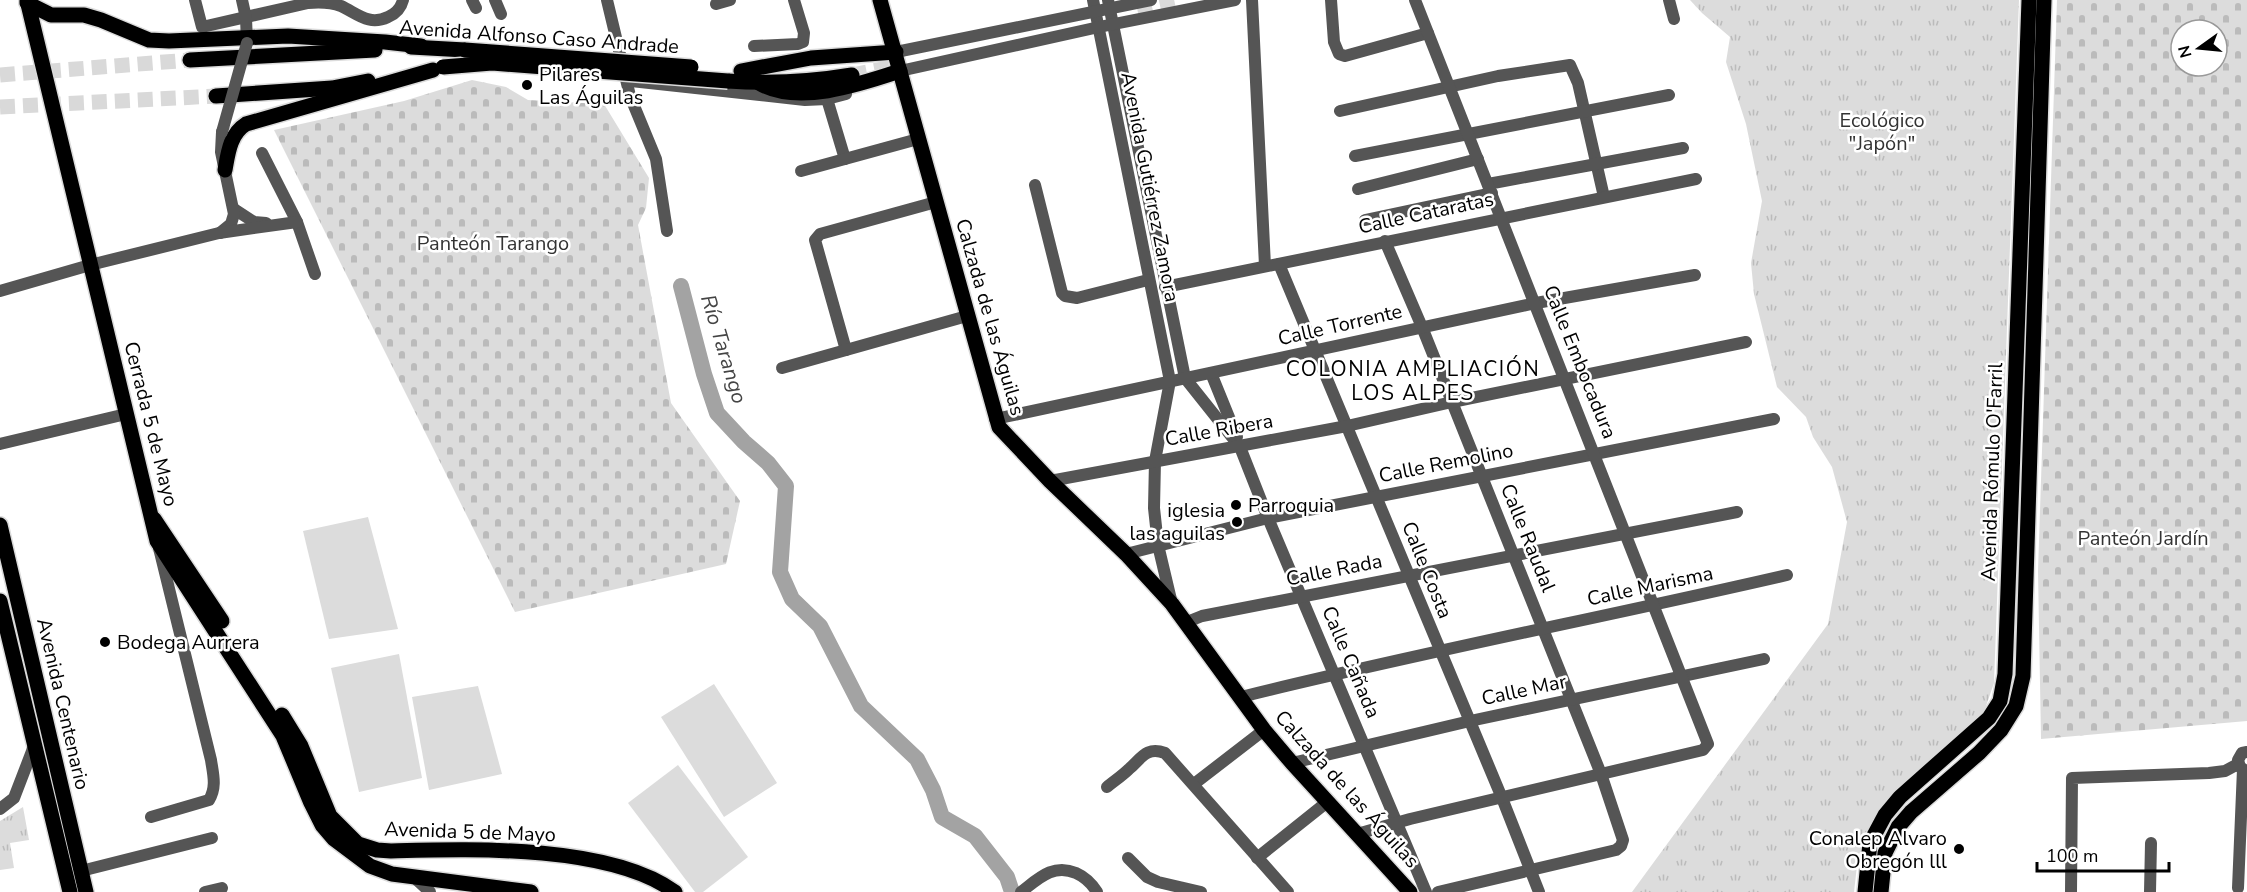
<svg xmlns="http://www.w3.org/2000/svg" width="2247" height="892" font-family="'Nunito Sans',sans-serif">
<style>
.grass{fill:url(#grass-tufts)}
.cemetery{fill:url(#cemetery-stones);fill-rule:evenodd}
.garden{fill:#dcdcdc}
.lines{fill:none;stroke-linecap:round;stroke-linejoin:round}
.river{stroke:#a3a3a3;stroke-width:16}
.major-tunnel{stroke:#d9d9d9;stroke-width:15;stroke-dasharray:15 8;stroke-linecap:butt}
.major-casing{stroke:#dbdbdb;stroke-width:18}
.minor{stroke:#555;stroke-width:12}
.major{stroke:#000;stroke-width:15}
.major-bridge-casing{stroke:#dbdbdb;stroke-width:18;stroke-linecap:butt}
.minor-bridge{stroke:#555;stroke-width:12}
.major-bridge{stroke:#000;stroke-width:15}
.poi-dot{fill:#000;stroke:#fff;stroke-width:2}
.labels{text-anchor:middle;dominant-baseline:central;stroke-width:5;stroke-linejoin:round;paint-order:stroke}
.street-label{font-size:20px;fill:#000;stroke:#fff}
.poi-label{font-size:20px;fill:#000;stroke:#fff;text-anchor:start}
.park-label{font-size:20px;fill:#333;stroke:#fff}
.water-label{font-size:21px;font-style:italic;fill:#444;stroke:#fff}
.neighbourhood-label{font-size:21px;letter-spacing:1.5px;fill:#000;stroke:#fff}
</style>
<defs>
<pattern id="grass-tufts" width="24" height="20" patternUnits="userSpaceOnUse" patternTransform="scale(1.5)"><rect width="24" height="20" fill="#dcdcdc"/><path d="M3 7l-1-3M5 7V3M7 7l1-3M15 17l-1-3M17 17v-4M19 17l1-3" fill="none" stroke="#bbb"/></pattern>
<pattern id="cemetery-stones" width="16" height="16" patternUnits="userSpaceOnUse" patternTransform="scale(1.5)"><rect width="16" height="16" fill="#dcdcdc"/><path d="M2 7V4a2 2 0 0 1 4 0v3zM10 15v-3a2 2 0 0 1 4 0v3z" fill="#bbb"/></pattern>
</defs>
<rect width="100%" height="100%" fill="#fff"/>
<!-- grass -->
<g class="grass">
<path d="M1690,0H2019L1994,683L1985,709L1973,725L1887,799L1877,814L1858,857L1854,892H1632L1828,624L1847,522L1832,467L1813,437L1806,417L1777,387L1754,294L1751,263L1762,201L1746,124L1726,62L1730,37L1702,13Z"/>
<path d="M23,807L29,840L10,843L14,868L0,870V821Z"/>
</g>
<!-- cemetery -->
<g class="cemetery">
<path d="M2057,0H2247V721L2041,739L2038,571ZM2181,30H2217V66H2181Z"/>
<path d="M472,80L506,87L528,100L604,104L649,178L646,208L638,225L671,403L740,501L726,564L515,612L274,130L404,101Z"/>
</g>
<!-- garden -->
<g class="garden">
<path d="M368,517L398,629L329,639L303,531Z"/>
<path d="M399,654L422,778L359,792L331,668Z"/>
<path d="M714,684L777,783L724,817L661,717Z"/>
<path d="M478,686L502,774L429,790L412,697Z"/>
<path d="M678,765L748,857L703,892H695L628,803Z"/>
</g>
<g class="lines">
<!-- river -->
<path class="river" d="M681,286L704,374L717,413L744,442L768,463L786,486L780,572L792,599L820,626L861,706L917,759L933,790L942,817L975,836L1007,877L1012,892"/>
<!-- major-tunnel -->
<g class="major-tunnel">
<path d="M1137,8L1175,0"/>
<path d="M0,75L190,60"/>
<path d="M852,75L902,65"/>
<path d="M0,107L216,96"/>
</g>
<defs>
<g id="major">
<path d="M27,0L157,541L283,736L311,803L322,825L334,839L370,866L392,874L531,892"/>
<path d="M880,0L999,427L1050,481L1126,554L1172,604L1264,730L1292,763L1410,892"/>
<path d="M27,3L51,15H84L101,20L149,40L169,41L288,36L385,42L421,46"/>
<path d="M411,47L465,50"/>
<path d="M190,60L375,50"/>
<path d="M741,71L811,58L896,52"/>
<path d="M728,81C770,84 810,82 852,75"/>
<path d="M759,83C797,106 861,84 900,71"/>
<path d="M216,96L332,88L368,81"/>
<path d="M225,170C228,153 230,134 246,124L433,70"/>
<path d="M154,519L222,621"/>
<path d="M0,525L86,892"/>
<path d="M0,601L70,892"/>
<path d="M282,715L301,746L330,816L358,844L377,850L391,851C470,849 609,844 675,892"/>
<path d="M1865,892L1870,843L1885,815L1900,797L1989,718L2000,701L2005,674L2029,0"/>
<path d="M1881,892L1885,853L1898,827L1911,812L1979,753L2001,730L2016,706L2023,676L2044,0"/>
</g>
</defs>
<!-- major casing -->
<use href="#major" class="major-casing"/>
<!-- minor -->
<g class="minor">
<path d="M195,0L202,27L308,3C319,2 330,2 341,6C358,14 369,26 388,17C395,14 401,8 403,0"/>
<path d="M242,0L246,18L247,43"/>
<path d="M472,0L476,8"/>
<path d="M495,0L501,14"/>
<path d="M607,0L630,96L656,159L667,231"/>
<path d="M1093,0L1170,381L1155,461L1154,508L1158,545L1172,604"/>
<path d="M1108,0L1185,378L1240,447L1268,518L1426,892"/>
<path d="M1252,0L1265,266"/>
<path d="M1331,0L1334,42L1339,54L1345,56L1428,33"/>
<path d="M1669,0L1674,19"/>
<path d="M716,4L730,0"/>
<path d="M754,46L798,44L803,42L804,33L794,0"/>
<path d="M896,52L1151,0"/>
<path d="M900,71L1099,27L1235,0"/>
<path d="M631,81L805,100L827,99L846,94"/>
<path d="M827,99L845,159"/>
<path d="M1340,111L1498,76L1570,65L1578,83L1604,197"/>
<path d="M262,153L297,222L315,274"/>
<path d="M1355,156L1669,95"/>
<path d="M801,171L918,139"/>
<path d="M1488,184L1683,148"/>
<path d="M1035,185L1062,293L1065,296L1077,298L1148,280"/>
<path d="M1358,189L1478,159"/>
<path d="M234,209L254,222L266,223"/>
<path d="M1365,220L1492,193"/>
<path d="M220,233L231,224L234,214L221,152L222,132"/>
<path d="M1385,241L1422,327L1601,774L1623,840L1621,846L1616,850L1438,892"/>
<path d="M1279,264L1502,798L1539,892"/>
<path d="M1165,287L1696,179"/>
<path d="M0,291L90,265L219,233L297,222"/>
<path d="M846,350L815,240L820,234L936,202"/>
<path d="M782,368L967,316"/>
<path d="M1211,373L1237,437"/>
<path d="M995,419L1536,303L1695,275"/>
<path d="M0,444L126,414"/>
<path d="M1050,481L1347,426L1452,402L1746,342"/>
<path d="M1126,554L1268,518L1774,419"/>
<path d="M1187,622L1202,616L1737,512"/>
<path d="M1241,697C1422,652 1605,617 1787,575"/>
<path d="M1292,763L1470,721L1764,659"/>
<path d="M1194,784L1264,730"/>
<path d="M1107,787C1114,781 1122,776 1129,769C1141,759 1146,746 1165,753L1288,892"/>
<path d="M0,809L14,798L34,746"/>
<path d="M151,817L209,800C217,787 213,774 211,760L159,548"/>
<path d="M1357,834L1410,819L1703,750L1708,744L1415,0"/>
<path d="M1128,858L1147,877L1158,882L1201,892"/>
<path d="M1257,858L1326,803"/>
<path d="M81,871L212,838"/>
<path d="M415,878L430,892"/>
<path d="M2238,888L2243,769L2240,767L2238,760L2242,753L2247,752"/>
<path d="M205,892L222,888"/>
<path d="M1021,892C1038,879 1053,863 1076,873C1085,877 1092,884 1097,892"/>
<path d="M2071,892L2072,778L2209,773L2225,771L2238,764"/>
<path d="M2150,892L2151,843"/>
</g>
<!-- major -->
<use href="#major" class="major"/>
<defs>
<g id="major-bridge">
<path d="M465,50L691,67"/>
<path d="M443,67L492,63L728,81"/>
</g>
</defs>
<!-- major-bridge casing -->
<use href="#major-bridge" class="major-bridge-casing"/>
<!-- minor-bridge -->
<path class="minor-bridge" d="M222,132L247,43"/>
<!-- major-bridge -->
<use href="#major-bridge" class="major-bridge"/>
</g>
<!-- markers -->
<g class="poi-dot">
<circle cx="527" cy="85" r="6"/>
<circle cx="1236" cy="505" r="6"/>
<circle cx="1237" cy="522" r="6"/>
<circle cx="105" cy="642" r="6"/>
<circle cx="1959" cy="849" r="6"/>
</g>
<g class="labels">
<!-- street labels -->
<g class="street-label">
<text transform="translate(539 37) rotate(4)">Avenida Alfonso Caso Andrade</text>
<text transform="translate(1150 187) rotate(79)">Avenida Gutiérrez Zamora</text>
<text transform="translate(1426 213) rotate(-12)">Calle Cataratas</text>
<text transform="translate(990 317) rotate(74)">Calzada de las Águilas</text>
<text transform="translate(1340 325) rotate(-13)">Calle Torrente</text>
<text transform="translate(1580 362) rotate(68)">Calle Embocadura</text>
<text transform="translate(151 424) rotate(76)">Cerrada 5 de Mayo</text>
<text transform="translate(1219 430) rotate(-10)">Calle Ribera</text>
<text transform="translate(1446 463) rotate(-11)">Calle Remolino</text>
<text transform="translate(1992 472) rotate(-88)">Avenida Rómulo O'Farril</text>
<text transform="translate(1528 538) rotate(68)">Calle Raudal</text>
<text transform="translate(1334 570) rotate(-11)">Calle Rada</text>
<text transform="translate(1427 570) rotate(68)">Calle Costa</text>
<text transform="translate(1650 586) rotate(-12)">Calle Marisma</text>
<text transform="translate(1351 662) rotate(67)">Calle Cañada</text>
<text transform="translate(1524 690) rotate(-12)">Calle Mar</text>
<text transform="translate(63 704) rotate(77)">Avenida Centenario</text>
<text transform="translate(1347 789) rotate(48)">Calzada de las Águilas</text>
<text transform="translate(470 832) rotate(2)">Avenida 5 de Mayo</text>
</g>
<!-- poi labels -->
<g class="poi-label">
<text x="539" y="74">Pilares<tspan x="539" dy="23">Las Águilas</tspan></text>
<text x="1248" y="505">Parroquia</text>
<text x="1225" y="510" text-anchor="end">iglesia<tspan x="1225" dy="23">las aguilas</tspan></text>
<text x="117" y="642">Bodega Aurrera</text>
<text x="1947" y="838" text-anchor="end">Conalep Alvaro<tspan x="1947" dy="23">Obregón lll</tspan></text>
</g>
<!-- park labels -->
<g class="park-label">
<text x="1882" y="120">Ecológico<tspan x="1882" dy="23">"Japón"</tspan></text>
<text x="493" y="243">Panteón Tarango</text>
<text x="2143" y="538">Panteón Jardín</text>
</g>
<!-- water labels -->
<g class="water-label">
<text transform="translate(724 349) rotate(73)">Río Tarango</text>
</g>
<!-- neighbourhood labels -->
<g class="neighbourhood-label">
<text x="1413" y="369">COLONIA AMPLIACIÓN<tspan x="1413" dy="24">LOS ALPES</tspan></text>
</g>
</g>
<!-- north arrow -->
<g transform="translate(2199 48) rotate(255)"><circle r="28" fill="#ffffff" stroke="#999999" stroke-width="1.5"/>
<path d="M0-4.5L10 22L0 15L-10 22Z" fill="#000000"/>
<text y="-9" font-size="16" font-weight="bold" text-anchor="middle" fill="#000000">N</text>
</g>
<!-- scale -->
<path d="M2037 862v9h132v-9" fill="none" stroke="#000000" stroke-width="3"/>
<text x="2046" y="862" font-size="18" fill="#000000" stroke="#ffffff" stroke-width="4.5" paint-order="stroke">100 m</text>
</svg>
